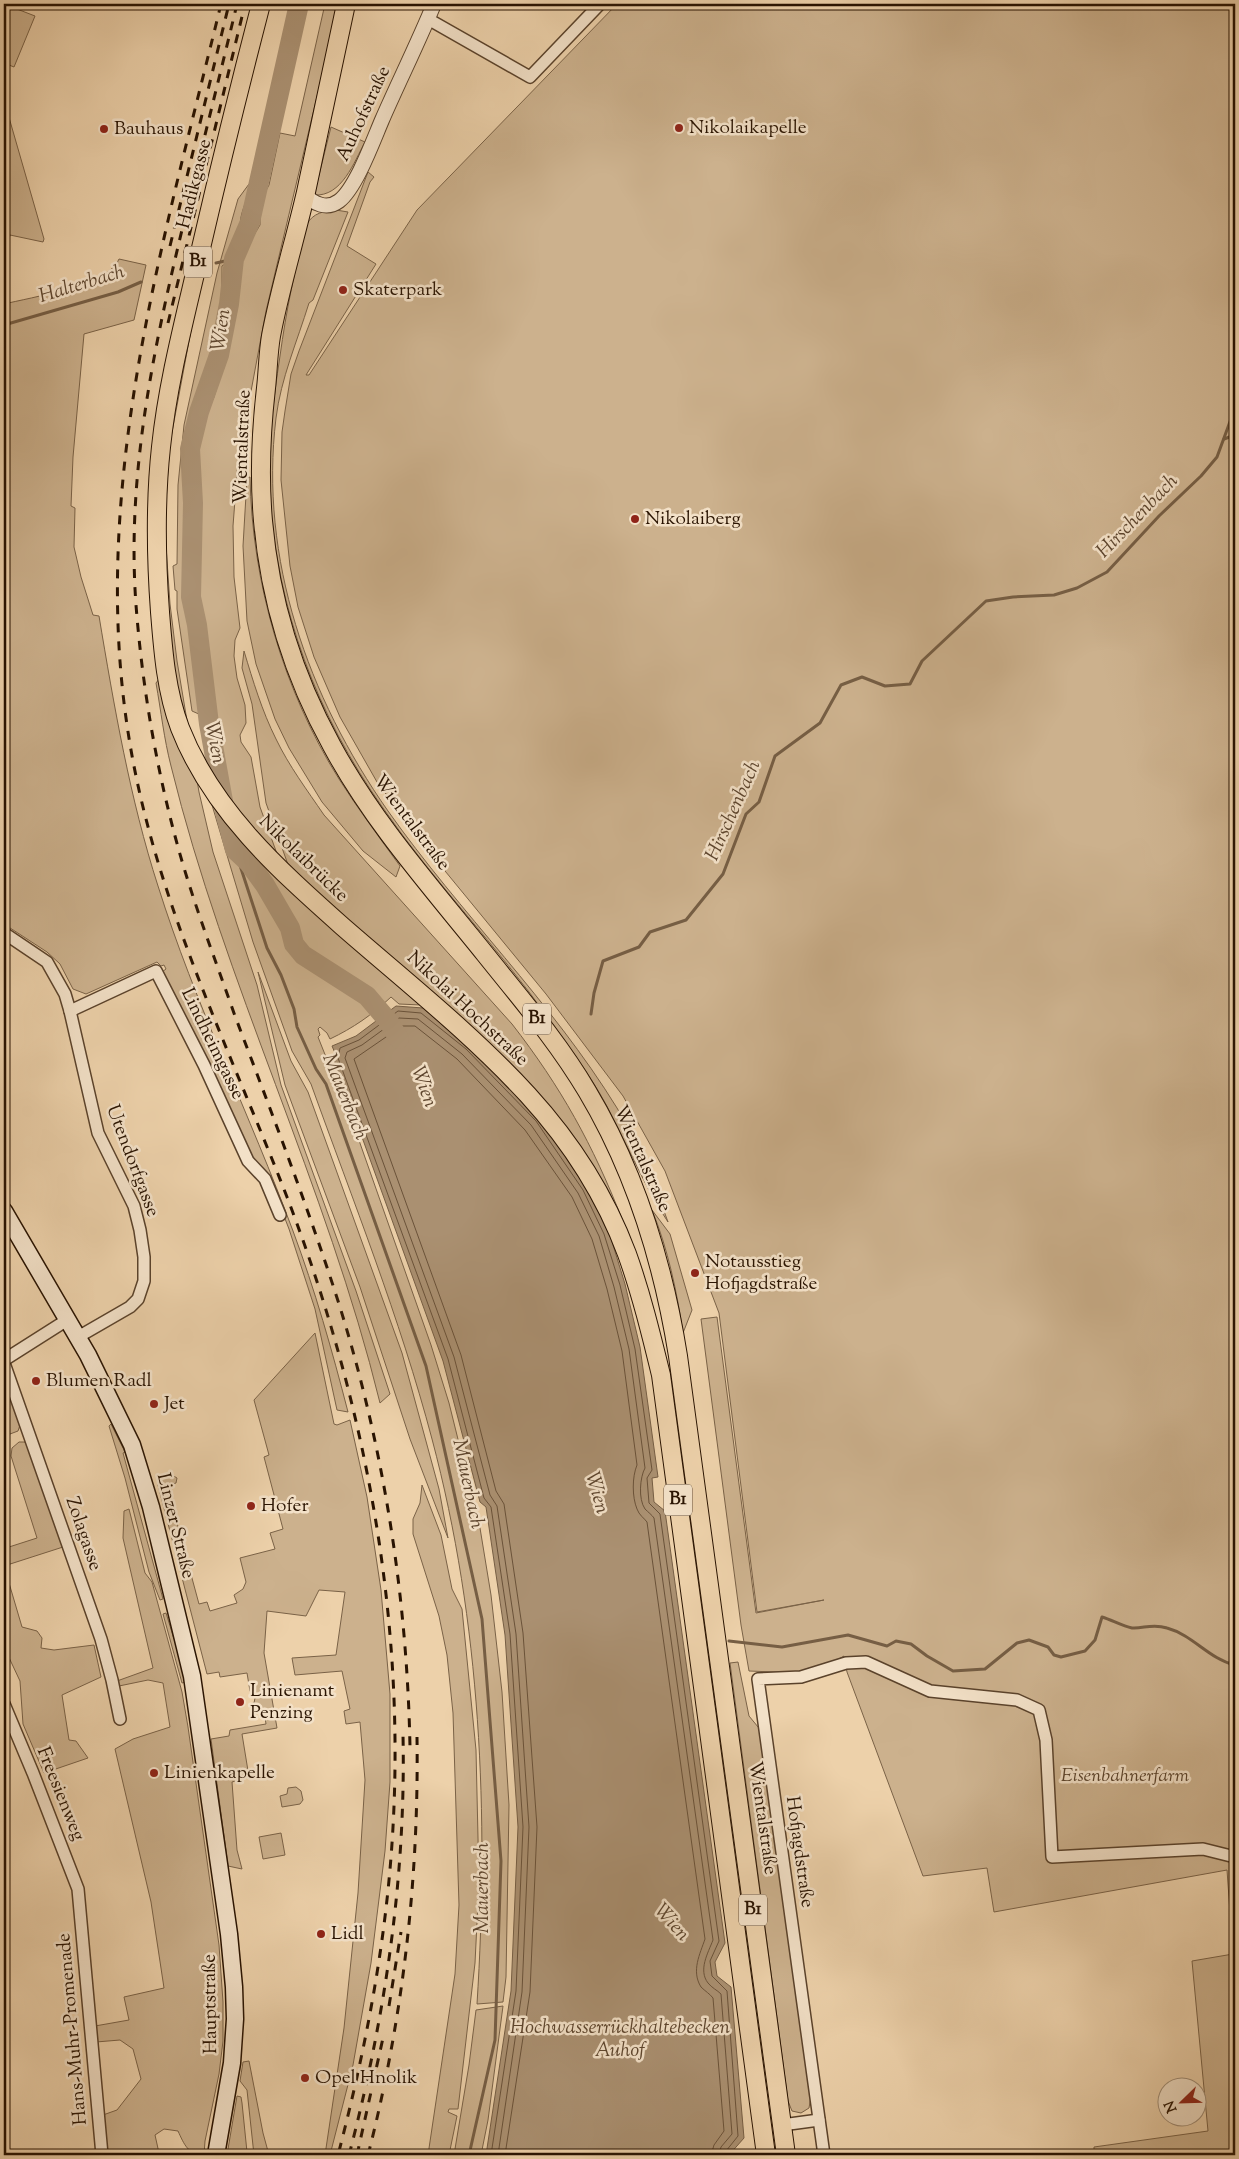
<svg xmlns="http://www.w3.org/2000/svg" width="1239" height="2159" font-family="'Sorts Mill Goudy',serif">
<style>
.green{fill:#ccb18d;stroke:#7a6247}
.water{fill:#aa9071;stroke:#765e44}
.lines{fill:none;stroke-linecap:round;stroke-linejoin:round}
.shore{stroke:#6a5239;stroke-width:1}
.stream{stroke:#765e44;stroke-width:3}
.river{stroke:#aa9071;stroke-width:20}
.minor-casing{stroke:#5a422b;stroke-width:14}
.tertiary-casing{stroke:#5a422b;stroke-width:16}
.secondary-casing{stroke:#291301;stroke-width:19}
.primary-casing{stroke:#291301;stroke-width:20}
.minor{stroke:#f3e1c8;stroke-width:11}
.tertiary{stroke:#f3e1c8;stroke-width:14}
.secondary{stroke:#f3e1c8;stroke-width:16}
.primary{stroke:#edd1aa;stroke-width:18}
.rail{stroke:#291301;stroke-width:3;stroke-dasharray:9 9;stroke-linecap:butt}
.poi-dot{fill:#8f2418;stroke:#f3e1c8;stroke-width:2}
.labels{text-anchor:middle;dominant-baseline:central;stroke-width:5;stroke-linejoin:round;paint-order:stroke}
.shield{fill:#f3e1c8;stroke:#66513d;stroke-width:1}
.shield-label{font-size:18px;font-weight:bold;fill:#291301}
.street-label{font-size:19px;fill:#291301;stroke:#f3e1c8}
.poi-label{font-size:19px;fill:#291301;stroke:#f3e1c8;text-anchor:start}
.park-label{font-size:19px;font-style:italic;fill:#5a422b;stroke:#f3e1c8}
.water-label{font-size:20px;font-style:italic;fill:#5d452e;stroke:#f3e1c8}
</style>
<rect width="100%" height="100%" fill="#edd1aa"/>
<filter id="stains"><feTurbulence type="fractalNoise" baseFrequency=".004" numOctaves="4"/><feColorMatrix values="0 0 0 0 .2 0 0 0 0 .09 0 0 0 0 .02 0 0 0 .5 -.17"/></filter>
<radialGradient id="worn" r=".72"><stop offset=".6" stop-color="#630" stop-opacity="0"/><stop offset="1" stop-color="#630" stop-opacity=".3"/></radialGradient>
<!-- green -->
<g class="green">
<path d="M4,4L35,16L14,67L4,63Z"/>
<path d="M325,4H339L266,311L238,461L233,526L234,577L240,628L235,640L234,656L237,678L245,705L246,723L240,735L241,742L251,757L260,807L280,862L227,801L197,595L200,480L195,459L194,448L206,405L213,400L227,355L234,311L237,272L242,255L260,225V212L262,198L269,185L280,133L295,136Z"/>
<path d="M617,4H1235V2155H1094V2147L1208,2131L1192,1961L1233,1954L1227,1870L994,1912L987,1868L923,1876L847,1672L844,1656L833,1662L798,1673L749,1671L741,1625L701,1319L717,1317L756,1613L824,1600L757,1612L719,1313L665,1171L623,1096L546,994L427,849L377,782L340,717L314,657L298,607L290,566L281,480L282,432L285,411L291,374L299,351L368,172L374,177L370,182L347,246L376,264L306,375H309L417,210Z"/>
<path d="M8,114L44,239L43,242L10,235L4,259V129Z"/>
<path d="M331,127L365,142C354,162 342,197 314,195Z"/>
<path d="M249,184C250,200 237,214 241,230L233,241L230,261L222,266V304L201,398L193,402L185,443L189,504C183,515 190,529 188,542C187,545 185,547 184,549C181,558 184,590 185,601C186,611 192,618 190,627L201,715L192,711L177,609V591L175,590L173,566L177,564L178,485L184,425L217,273L238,199Z"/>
<path d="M336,210L348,212L313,300L309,303C297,342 281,378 276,418C259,559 308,697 388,811C460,913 551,1001 617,1108C639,1144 654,1183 668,1222C646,1189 631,1153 613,1118C596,1083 572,1051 549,1019C497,946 434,882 383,808C317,715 277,610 270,496C267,449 273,402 280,356C286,312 295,267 307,224C313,213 324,211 336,210Z"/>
<path d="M119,259L146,265L134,320L84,334L73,457L71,506L75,508L74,547L81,577L93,615L99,616C114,706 130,799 158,886C195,1004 250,1115 293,1231C315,1290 332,1350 348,1412L337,1410L315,1309L289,1229L275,1193L251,1160L162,972L166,969L164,965L161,966L157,962L86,994L73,989L60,964L47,952L4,924V304C29,298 111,284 119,259Z"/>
<path d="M192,325L170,443L167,483L165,531L170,604L177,661L199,792L213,852L257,985L281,1085L356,1291L390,1394L380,1403C327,1186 224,983 171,766C164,739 161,711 156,683L172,662L163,544L169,439Z"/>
<path d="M250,477C252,582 283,690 339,779C358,809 379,837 400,866L396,877L363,851L322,802L289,748L275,719L256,664L247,621L243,546L247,478Z"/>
<path d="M244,651C253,681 262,711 276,739C289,766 307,790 324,815L512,1024C561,1087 593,1145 622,1219L620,1220L603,1185L291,873L266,803L252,704L242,668Z"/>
<path d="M212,805C270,882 349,942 421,1005L399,1004L391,997C372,1015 353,1028 330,1039L327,1033L320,1027L318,1029L320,1035L318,1037L326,1057L330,1058L431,1345L449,1403L480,1528L491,1595L502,1692L509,1805L506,1977L503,2002L477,2004C489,1815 481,1623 432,1439C400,1318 353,1201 311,1084L292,1051L253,942Z"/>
<path d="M258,972L291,1061L308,1092L402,1353L439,1489L448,1538L410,1439L360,1287L285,1085Z"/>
<path d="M652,1210L670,1234L692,1310L683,1333C677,1292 668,1249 652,1210Z"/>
<path d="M315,1333L334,1424L337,1425L350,1420L367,1497L381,1590L390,1694V1782L385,1851L371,1963L353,2065L330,2155H325L344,2028L358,1893L365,1780L360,1722L346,1724L344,1711L350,1709L342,1671L295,1675L292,1658L336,1655L345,1592L319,1590L306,1616L267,1611L264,1653L277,1728L242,1734L249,1777L232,1782L237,1850L242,1869L228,1866L211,1739L229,1736L230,1730L266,1724L264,1711L251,1713L250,1704L254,1703L255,1698L250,1691L247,1673L220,1677L219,1672L207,1674L158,1485L160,1479L172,1475L177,1478L176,1483L167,1486L199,1604L207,1602L210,1611L237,1603L234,1595L243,1589L246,1582L240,1558L275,1549L270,1533L283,1529L264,1457L269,1455L254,1400Z"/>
<path d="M4,1376L20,1425L18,1431L10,1434L4,1432Z"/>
<path d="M111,1424L125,1452L123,1453L163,1599L160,1600L149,1572L125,1478L109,1426Z"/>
<path d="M19,1442H25L27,1445L63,1547L4,1566L22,1627L37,1631L42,1638L41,1648L54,1650L94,1645L101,1677L62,1695L69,1740L76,1741L88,1758L44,1773L23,1724L20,1681L4,1647V1532L9,1547L37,1538L11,1456L12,1448Z"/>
<path d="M422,1485L441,1535L452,1589L462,1609L476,1750L479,1882L475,1963L458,2109H449L448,2112L457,2116L449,2155H428L455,1974L459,1905L453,1713L447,1655L439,1616L413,1534V1519L420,1503Z"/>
<path d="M129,1509L145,1573L152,1582L182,1692L188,1727L219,1945L223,2002V2041L219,2074L205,2141L204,2155C188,2155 184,2144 178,2131L164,2129L155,2135L159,2153L162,2155H105L103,2115L117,2110L141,2079L133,2049L120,2040L96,2042L95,2026L129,2020L124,1997L164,1988L151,1902L115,1749L133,1739L170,1727L163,1683L148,1680L119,1686L117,1681L153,1668L123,1538L124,1511Z"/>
<path d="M166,1613L174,1639H176L186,1682L182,1683L163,1614Z"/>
<path d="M738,1662L749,1716L763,1733L772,1822L811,2096L809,2108L801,2113L792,2111L788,2101L730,1663Z"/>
<path d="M296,1787L301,1791L303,1800L300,1804L282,1807L280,1796L287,1794L288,1788Z"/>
<path d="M281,1833L285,1855L263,1859L259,1837Z"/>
<path d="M503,2006L488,2120L481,2155H454L469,2065L476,2010Z"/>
<path d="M249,2061L263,2133L269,2155H254L247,2090L240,2081L243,2062Z"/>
<path d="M237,2096L241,2097L242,2103L247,2152L242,2153V2155H227Z"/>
</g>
<!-- water -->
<path class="water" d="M396,1006L423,1008L469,1045L539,1117L588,1187L609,1232L625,1284L640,1347L658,1477L652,1478L654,1502L665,1511L725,1943L715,1962L717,1976L731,1987L744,2138L729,2155H486L511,1991L518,1827L505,1635L486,1507L480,1502L443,1361L333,1057L335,1053L332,1046L356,1036Z"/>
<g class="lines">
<!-- shore -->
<g class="shore">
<path d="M491,2155L516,1991L523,1827L510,1634L491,1507L484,1498L448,1359L338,1058L340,1048L359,1040L398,1011L421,1013L466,1049L536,1121L583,1190L604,1234L620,1285L635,1349L652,1470L647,1478L649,1503L660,1514L719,1941L710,1961L712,1976L727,1991L738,2136L726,2151L725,2155"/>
<path d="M498,2155L522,1992L529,1827L516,1634L497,1506L490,1495L454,1357L345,1058L347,1052L362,1045L399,1018L418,1019L462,1054L531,1125L578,1193L599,1236L614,1287L629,1349L645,1468C640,1477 638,1499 645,1509C648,1512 652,1515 654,1518L713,1940C708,1953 698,1970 708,1983C712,1988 717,1990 721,1994L732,2134L721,2147L719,2155"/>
<path d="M505,2155L530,1992L537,1827L523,1633L504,1504L496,1491L461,1355L354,1059L402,1026H415L457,1059L525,1130L572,1197L592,1239L607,1289L622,1351L637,1465C632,1477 632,1497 637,1509C639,1515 644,1518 647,1522L705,1939C700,1954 691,1971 701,1987C705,1991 710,1994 713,1998L724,2131L714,2145L711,2155"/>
</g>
<!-- stream -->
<g class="stream">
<path d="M216,263L234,259"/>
<path d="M4,325L118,292L141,282"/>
<path d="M1224,439L1235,435"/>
<path d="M235,850L267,948L281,975L294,1009L297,1027L316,1069L326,1084L426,1366L482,1619L501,1861L495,2040L469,2155"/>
<path d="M591,1014L594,993L603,961L639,947L650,932L686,920L723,874L746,814L759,802L775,756L820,723L841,685L862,677L885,686L910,684L922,661L986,601L1013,597L1054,595L1077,588L1107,572L1159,516L1201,476L1217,457L1235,408"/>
<path d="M729,1641L782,1647L848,1635L887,1646L896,1641L911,1644L927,1656L953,1671L985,1669L1017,1643L1029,1640L1048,1647L1054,1655L1061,1657L1085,1651L1095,1640L1102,1617C1112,1620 1122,1626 1132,1628C1143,1629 1152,1623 1167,1628C1193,1635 1209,1659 1235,1665"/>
</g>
<!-- river -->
<path class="river" d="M299,4L250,222L234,259L229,304L219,355L199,412L190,449L193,503L191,597L197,625L209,724L225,812L235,850L249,863L265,885L290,928L294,944L303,955L367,996L389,1022L399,1039"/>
<defs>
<g id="minor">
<path d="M428,19L530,77L600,4"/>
<path d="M4,933L47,962L65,994L70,1011L98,1133L134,1206L140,1230L144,1257V1281L138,1299L130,1307L78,1337"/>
<path d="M70,1011L156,971L204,1065L248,1161L265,1179L280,1215"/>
<path d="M4,1360L67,1320"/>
<path d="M4,1363L101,1639L112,1680L120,1719"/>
<path d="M4,1704L33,1773L78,1889L102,2155"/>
<path d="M782,2125L819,2120"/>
<path d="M824,2155L758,1679L801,1677L846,1663L866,1662L930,1691L1017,1700L1039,1710L1046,1740L1052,1857L1203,1849L1235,1857"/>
</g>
<path id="tertiary" d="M305,194C313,204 327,210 339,201C356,188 373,141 382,120C399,81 418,43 434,4"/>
<path id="secondary" d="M4,1211L88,1355L132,1445L151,1507L192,1676L229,1934L234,1987L235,2019L232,2063L216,2155"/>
<g id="primary">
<path d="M261,4C240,85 220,166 201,248C186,314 168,380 161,447C155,502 156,557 160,612C163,650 166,691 180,728C212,810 278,869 342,926C405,981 471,1033 528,1095C570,1141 605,1195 627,1254C641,1293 651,1334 661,1375L766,2155"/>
<path d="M346,4C333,66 320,129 306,192C295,240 280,288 271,336C268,353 268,371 266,388C261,432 259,476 263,521C270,600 294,677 332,746C373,822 432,888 485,954C521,999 558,1042 587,1091C636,1173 663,1262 678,1356L786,2155"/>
</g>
</defs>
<!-- minor casing -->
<use href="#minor" class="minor-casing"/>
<!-- tertiary casing -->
<use href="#tertiary" class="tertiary-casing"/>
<!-- secondary casing -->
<use href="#secondary" class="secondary-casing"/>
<!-- primary casing -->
<use href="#primary" class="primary-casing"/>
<!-- minor -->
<use href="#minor" class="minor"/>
<!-- tertiary -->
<use href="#tertiary" class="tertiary"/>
<!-- secondary -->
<use href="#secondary" class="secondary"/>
<!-- primary -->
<use href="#primary" class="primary"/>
<!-- rail -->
<g class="rail">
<path d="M221,4C164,239 91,481 127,725C151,892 227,1042 287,1197C364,1398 405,1612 393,1827C387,1938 366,2048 338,2155"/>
<path d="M237,4C221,71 204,138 188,205C156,337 126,469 136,605C142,683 155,761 175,836C191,897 214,956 235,1016C271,1111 308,1207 339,1304C384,1448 407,1597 410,1747"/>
<path d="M170,246L229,4"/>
<path d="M168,323L245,4"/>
<path d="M389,2006L401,1932"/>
<path d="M349,2155C385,2018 406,1877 403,1735"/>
<path d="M357,2155L383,2038"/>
<path d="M368,2155C403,2019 419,1878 417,1737"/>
</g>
</g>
<!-- markers -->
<g class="poi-dot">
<circle cx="679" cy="128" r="5"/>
<circle cx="104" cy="129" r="5"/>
<circle cx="343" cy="290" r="5"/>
<circle cx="635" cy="519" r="5"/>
<circle cx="695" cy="1273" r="5"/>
<circle cx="36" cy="1381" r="5"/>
<circle cx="154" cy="1404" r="5"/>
<circle cx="251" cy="1506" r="5"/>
<circle cx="240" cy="1702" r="5"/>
<circle cx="154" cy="1773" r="5"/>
<circle cx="321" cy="1934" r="5"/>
<circle cx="305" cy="2078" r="5"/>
</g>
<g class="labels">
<!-- shield labels -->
<g class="shield">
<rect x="184" y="246.5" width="28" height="31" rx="4"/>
<rect x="523" y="1003.5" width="28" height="31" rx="4"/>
<rect x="664" y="1484.5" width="28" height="31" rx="4"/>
<rect x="739" y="1894.5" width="28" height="31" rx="4"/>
</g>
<g class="shield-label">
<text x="198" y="262">B1</text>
<text x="537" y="1019">B1</text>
<text x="678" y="1500">B1</text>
<text x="753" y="1910">B1</text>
</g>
<!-- street labels -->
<g class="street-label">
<text transform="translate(364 114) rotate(-65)">Auhofstraße</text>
<text transform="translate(195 184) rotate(-76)">Hadikgasse</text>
<text transform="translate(243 447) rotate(-88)">Wientalstraße</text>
<text transform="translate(411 823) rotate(53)">Wientalstraße</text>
<text transform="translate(303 859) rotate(44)">Nikolaibrücke</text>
<text transform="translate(467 1009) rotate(43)">Nikolai Hochstraße</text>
<text transform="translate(212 1044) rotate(64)">Lindheimgasse</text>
<text transform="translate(642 1159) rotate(66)">Wientalstraße</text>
<text transform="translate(132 1161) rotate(69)">Utendorfgasse</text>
<text transform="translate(175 1526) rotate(76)">Linzer Straße</text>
<text transform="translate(83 1534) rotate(71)">Zolagasse</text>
<text transform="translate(60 1794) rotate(68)">Freesienweg</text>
<text transform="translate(762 1818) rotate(82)">Wientalstraße</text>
<text transform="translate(799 1852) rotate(82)">Hofjagdstraße</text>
<text transform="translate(211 2004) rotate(-91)">Hauptstraße</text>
<text transform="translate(73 2029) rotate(-95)">Hans-Muhr-Promenade</text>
</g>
<!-- poi labels -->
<g class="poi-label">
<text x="689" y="128">Nikolaikapelle</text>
<text x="114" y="129">Bauhaus</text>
<text x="353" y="290">Skaterpark</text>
<text x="645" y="519">Nikolaiberg</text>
<text x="705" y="1262">Notausstieg<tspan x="705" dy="22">Hofjagdstraße</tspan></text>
<text x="46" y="1381">Blumen Radl</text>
<text x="164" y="1404">Jet</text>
<text x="261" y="1506">Hofer</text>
<text x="250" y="1691">Linienamt<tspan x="250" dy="22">Penzing</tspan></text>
<text x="164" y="1773">Linienkapelle</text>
<text x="331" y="1934">Lidl</text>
<text x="315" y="2078">Opel Hnolik</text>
</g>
<!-- park labels -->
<g class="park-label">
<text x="1125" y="1776">Eisenbahnerfarm</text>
</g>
<!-- water labels -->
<g class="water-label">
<text transform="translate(82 285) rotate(-17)">Halterbach</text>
<text transform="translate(222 330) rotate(-81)">Wien</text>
<text transform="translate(1138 517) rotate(-46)">Hirschenbach</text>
<text transform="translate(214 743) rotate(79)">Wien</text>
<text transform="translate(734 811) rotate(-66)">Hirschenbach</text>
<text transform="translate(423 1087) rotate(70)">Wien</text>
<text transform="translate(344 1097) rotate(68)">Mauerbach</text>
<text transform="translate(467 1484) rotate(78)">Mauerbach</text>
<text transform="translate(596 1493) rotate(74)">Wien</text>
<text transform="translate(483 1888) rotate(-90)">Mauerbach</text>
<text transform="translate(671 1923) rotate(48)">Wien</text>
<text x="620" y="2028">Hochwasserrückhaltebecken<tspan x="620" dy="23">Auhof</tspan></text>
</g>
</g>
<!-- margin -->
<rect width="1239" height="2159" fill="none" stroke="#edd1aa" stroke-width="20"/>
<rect x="5" y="5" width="1229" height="2149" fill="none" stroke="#291301" stroke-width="2.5"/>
<rect x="10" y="10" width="1219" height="2139" fill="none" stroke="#291301"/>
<!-- north arrow -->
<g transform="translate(1182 2102) rotate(247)"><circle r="24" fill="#f3e1c8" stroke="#a28f78"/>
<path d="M0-4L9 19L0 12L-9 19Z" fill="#8f2418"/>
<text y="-8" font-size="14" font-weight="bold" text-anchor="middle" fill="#291301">N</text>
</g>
<rect width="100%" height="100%" filter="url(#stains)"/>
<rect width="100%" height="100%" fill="url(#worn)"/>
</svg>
